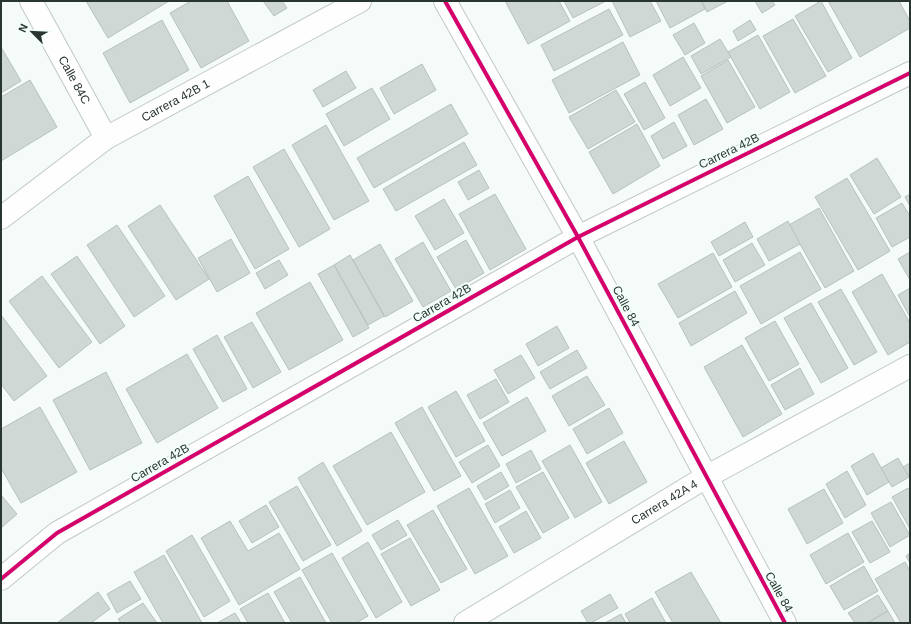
<svg xmlns="http://www.w3.org/2000/svg" width="911" height="624" font-family="Arial,sans-serif">
<style>
.building{fill:#cfd8d4;stroke:#b8c1bd}
.lines{fill:none;stroke-linecap:round;stroke-linejoin:round}
.minor-casing{stroke:#c1c9c5;stroke-width:24}
.tertiary-casing{stroke:#c1c9c5;stroke-width:24}
.minor{stroke:#fefefe;stroke-width:22}
.tertiary{stroke:#fefefe;stroke-width:22}
.cycleway-casing{stroke:#f2fef9;stroke-width:6}
.cycleway{stroke:#d6006c;stroke-width:4}
.labels{text-anchor:middle;dominant-baseline:central;stroke-width:4;stroke-linejoin:round;paint-order:stroke}
.street-label{font-size:12px;fill:#293530;stroke:#f2fef9}
</style>
<rect width="100%" height="100%" fill="#f5fbf8"/>
<!-- building -->
<g class="building">
<path d="M86,1H169L108,38Z"/>
<path d="M191,1H227L249,41L201,68L170,13Z"/>
<path d="M263,1H282L287,8L274,16Z"/>
<path d="M505,1H559L570,21L528,44Z"/>
<path d="M564,1H606L573,18Z"/>
<path d="M612,1H650L661,21L630,37Z"/>
<path d="M656,1H701L705,9L670,28Z"/>
<path d="M702,1H728L707,12Z"/>
<path d="M755,1H772L775,5L762,13Z"/>
<path d="M821,1L852,58L828,72L795,16Z"/>
<path d="M828,1H899L910,21V28L860,57Z"/>
<path d="M609,9L623,35L554,71L541,45Z"/>
<path d="M793,19L826,76L795,93L763,36Z"/>
<path d="M162,20L189,70L130,103L103,53Z"/>
<path d="M750,20L756,30L738,41L733,31Z"/>
<path d="M694,23L705,43L685,55L673,35Z"/>
<path d="M758,35L790,92L760,109L728,52Z"/>
<path d="M720,39L731,57L701,74L691,56Z"/>
<path d="M623,42L640,75L569,113L552,80Z"/>
<path d="M1,47L21,81L1,93Z"/>
<path d="M683,57L701,88L670,106L653,75Z"/>
<path d="M728,60L755,107L727,123L701,76Z"/>
<path d="M422,64L436,90L394,114L380,88Z"/>
<path d="M346,71L356,88L323,107L313,90Z"/>
<path d="M30,80L57,127L1,161V97Z"/>
<path d="M645,82L665,118L644,130L624,94Z"/>
<path d="M372,88L390,119L344,146L326,114Z"/>
<path d="M616,90L635,122L588,149L569,117Z"/>
<path d="M706,99L723,129L694,145L678,115Z"/>
<path d="M451,104L468,134L374,188L357,158Z"/>
<path d="M674,122L687,146L663,159L651,136Z"/>
<path d="M637,124L660,166L613,194L589,152Z"/>
<path d="M326,125L369,201L334,220L292,145Z"/>
<path d="M464,142L477,165L396,211L383,189Z"/>
<path d="M284,149L330,229L299,247L253,167Z"/>
<path d="M877,158L901,197L874,214L850,175Z"/>
<path d="M479,170L489,188L468,200L458,182Z"/>
<path d="M248,176L289,249L255,269L214,196Z"/>
<path d="M847,178L890,251L858,270L815,197Z"/>
<path d="M495,194L526,249L490,270L459,214Z"/>
<path d="M910,194V206L905,197Z"/>
<path d="M444,199L464,233L435,250L415,216Z"/>
<path d="M902,203L910,216V237L892,247L876,218Z"/>
<path d="M160,205L209,279L176,300L128,226Z"/>
<path d="M819,208L854,271L825,288L789,225Z"/>
<path d="M788,221L800,244L769,261L757,239Z"/>
<path d="M745,222L753,237L719,256L711,242Z"/>
<path d="M117,225L165,296L134,317L87,245Z"/>
<path d="M231,239L250,273L217,292L198,258Z"/>
<path d="M466,240L484,273L456,289L437,257Z"/>
<path d="M423,242L451,291L423,307L395,259Z"/>
<path d="M752,243L765,265L735,282L723,260Z"/>
<path d="M380,244L413,301L385,317L353,260Z"/>
<path d="M800,252L821,289L761,324L740,286Z"/>
<path d="M910,252V280L898,259Z"/>
<path d="M713,253L732,287L678,318L658,284Z"/>
<path d="M350,255L384,316L368,325L334,265Z"/>
<path d="M77,256L125,326L100,344L51,274Z"/>
<path d="M279,260L288,275L265,289L256,273Z"/>
<path d="M334,265L369,328L353,337L318,274Z"/>
<path d="M882,274L910,323V342L888,355L852,292Z"/>
<path d="M42,276L92,342L59,368L9,301Z"/>
<path d="M310,282L343,340L289,370L256,313Z"/>
<path d="M910,288V317L898,295Z"/>
<path d="M841,289L877,352L854,365L818,302Z"/>
<path d="M735,291L747,313L691,346L679,323Z"/>
<path d="M811,303L848,368L821,383L784,318Z"/>
<path d="M1,315L47,376L14,401L1,384Z"/>
<path d="M775,321L799,364L769,381L745,338Z"/>
<path d="M252,322L281,372L253,388L224,337Z"/>
<path d="M557,326L569,348L538,366L526,344Z"/>
<path d="M217,335L247,389L223,402L193,349Z"/>
<path d="M742,345L782,414L743,437L704,367Z"/>
<path d="M577,350L587,368L550,389L540,372Z"/>
<path d="M187,354L218,408L157,443L126,389Z"/>
<path d="M521,355L535,378L508,394L494,370Z"/>
<path d="M800,368L814,394L785,410L771,385Z"/>
<path d="M106,372L142,443L90,470L53,400Z"/>
<path d="M587,376L605,405L569,426L552,396Z"/>
<path d="M496,379L509,402L480,419L467,395Z"/>
<path d="M456,391L485,441L456,457L428,407Z"/>
<path d="M527,397L546,431L502,456L483,423Z"/>
<path d="M40,407L77,472L21,503L1,468V429Z"/>
<path d="M422,407L461,476L434,491L395,423Z"/>
<path d="M609,408L623,433L587,454L573,429Z"/>
<path d="M391,432L425,492L367,525L333,466Z"/>
<path d="M624,441L647,482L609,504L586,463Z"/>
<path d="M488,445L500,466L472,483L459,462Z"/>
<path d="M570,445L602,502L575,518L542,461Z"/>
<path d="M531,450L541,469L516,483L506,464Z"/>
<path d="M873,453L889,482L867,495L851,466Z"/>
<path d="M898,458L909,477L892,487L881,468Z"/>
<path d="M323,462L362,531L337,546L298,478Z"/>
<path d="M910,463V478L903,467Z"/>
<path d="M847,471L866,505L845,518L826,484Z"/>
<path d="M501,472L509,486L485,500L477,486Z"/>
<path d="M543,472L569,518L543,533L516,487Z"/>
<path d="M297,486L331,545L303,561L269,502Z"/>
<path d="M469,488L508,556L475,574L437,506Z"/>
<path d="M908,488L910,491V529L892,497Z"/>
<path d="M824,489L843,523L807,544L788,509Z"/>
<path d="M510,490L520,508L495,523L485,504Z"/>
<path d="M1,495L17,514L1,528Z"/>
<path d="M891,502L910,535L890,547L871,513Z"/>
<path d="M266,505L279,527L252,543L239,521Z"/>
<path d="M433,510L467,569L441,583L407,525Z"/>
<path d="M526,511L541,538L514,553L499,527Z"/>
<path d="M398,520L407,535L381,550L372,535Z"/>
<path d="M230,521L248,551L279,533L300,569L239,605L201,538Z"/>
<path d="M872,521L890,552L870,563L852,532Z"/>
<path d="M848,533L864,562L826,584L810,555Z"/>
<path d="M192,535L230,601L204,617L166,551Z"/>
<path d="M410,538L440,590L411,606L381,554Z"/>
<path d="M368,542L402,602L376,618L342,558Z"/>
<path d="M332,553L368,616L356,623H332L302,570Z"/>
<path d="M910,553V563L906,556Z"/>
<path d="M164,555L202,623H163L134,572Z"/>
<path d="M905,562L910,571V623H901L875,579Z"/>
<path d="M864,566L878,591L844,610L830,586Z"/>
<path d="M691,572L721,623H673L655,592Z"/>
<path d="M300,577L326,623H292L274,592Z"/>
<path d="M130,581L141,599L117,613L107,594Z"/>
<path d="M98,592L110,609L91,623H57Z"/>
<path d="M268,593L285,623H248L240,609Z"/>
<path d="M610,594L618,608L591,623H588L581,611Z"/>
<path d="M878,595L888,611L867,623H855L848,613Z"/>
<path d="M652,598L666,623H630L625,614Z"/>
<path d="M143,603L157,623H121L118,619Z"/>
<path d="M888,611L895,623H867Z"/>
<path d="M235,613L241,623H217Z"/>
<path d="M621,614L626,623H605Z"/>
</g>
<g class="lines">
<defs>
<g id="minor">
<path id="s1" d="M31,1L106,138"/>
<path d="M1,579L57,533L578,237L910,73"/>
<path id="s2" d="M465,623L706,477L910,366"/>
</g>
<g id="tertiary">
<path d="M445,1L578,237L785,623"/>
<path id="s3" d="M1,218L106,138L360,1"/>
</g>
</defs>
<!-- minor casing -->
<use href="#minor" class="minor-casing"/>
<!-- tertiary casing -->
<use href="#tertiary" class="tertiary-casing"/>
<!-- minor -->
<use href="#minor" class="minor"/>
<!-- tertiary -->
<use href="#tertiary" class="tertiary"/>
<defs>
<g id="cycleway">
<path d="M445,1L578,237L785,623"/>
<path d="M1,579L57,533L578,237L910,73"/>
</g>
</defs>
<!-- cycleway casing -->
<use href="#cycleway" class="cycleway-casing"/>
<!-- cycleway -->
<use href="#cycleway" class="cycleway"/>
</g>
<g class="labels">
<!-- street labels -->
<g class="street-label">
<text stroke="none"><textPath href="#s1" startOffset="90">Calle 84C</textPath></text>
<text stroke="none"><textPath href="#s3" startOffset="211">Carrera 42B 1</textPath></text>
<text transform="translate(729 151) rotate(-26)">Carrera 42B</text>
<text transform="translate(442 303) rotate(-30)">Carrera 42B</text>
<text transform="translate(626 306) rotate(62)">Calle 84</text>
<text transform="translate(160 463) rotate(-30)">Carrera 42B</text>
<text stroke="none"><textPath href="#s2" startOffset="233">Carrera 42A 4</textPath></text>
<text transform="translate(779 592) rotate(61)">Calle 84</text>
</g>
</g>
<!-- border -->
<rect width="911" height="624" fill="none" stroke="#293530" stroke-width="4"/>
<!-- north arrow -->
<g transform="translate(32 32) rotate(294)" stroke="#f2fef9" stroke-width="3" paint-order="stroke">
<path d="M0-3L7 15L0 10L-7 15Z" fill="#293530"/>
<text y="-6" font-size="11" font-weight="bold" text-anchor="middle" fill="#293530">N</text>
</g>
</svg>
